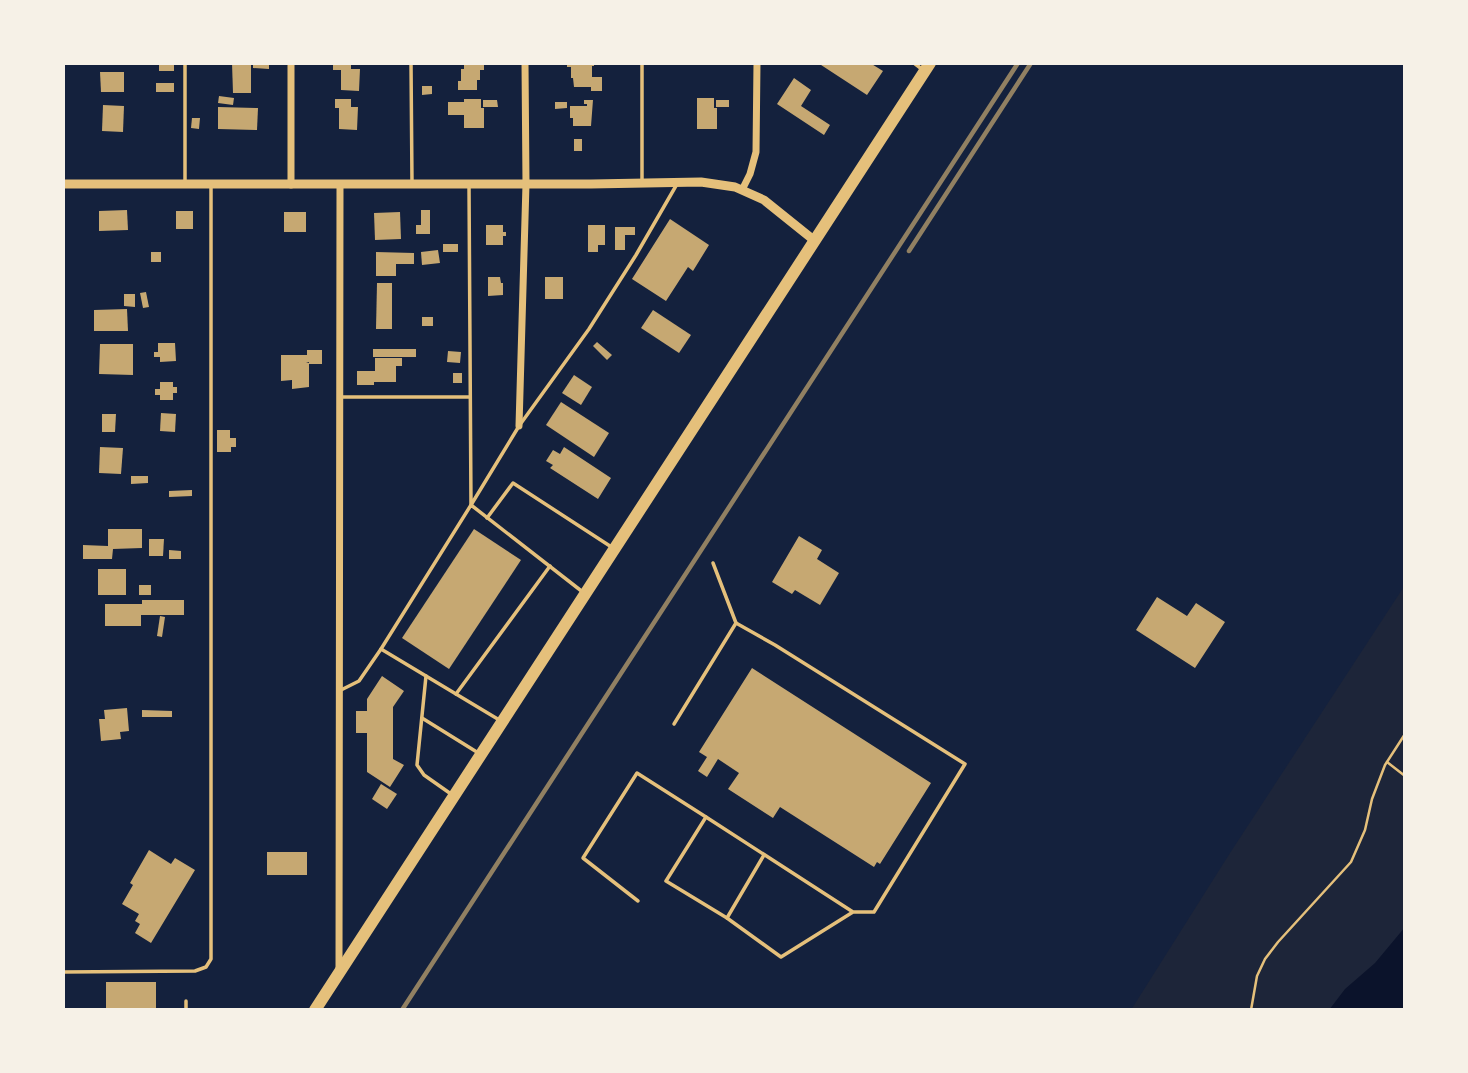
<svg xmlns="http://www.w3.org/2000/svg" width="1468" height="1073" font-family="'Fira Sans Condensed',sans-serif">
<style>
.green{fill:#1d2539}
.water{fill:#0b132b}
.building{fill:#c6a872}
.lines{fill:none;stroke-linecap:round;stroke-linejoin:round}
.path{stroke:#e5c07b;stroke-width:2.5}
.service{stroke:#e5c07b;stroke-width:3.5}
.minor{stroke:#e5c07b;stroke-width:7}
.tertiary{stroke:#e5c07b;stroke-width:9}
.trunk{stroke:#e5c07b;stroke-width:12}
.rail{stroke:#918062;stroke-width:4.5}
</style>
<rect width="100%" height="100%" fill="#14213d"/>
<!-- green -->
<path class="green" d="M1405,585V1010H1131L1230,853Z"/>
<!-- water -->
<path class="water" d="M1405,927V1010H1329L1345,989L1375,963Z"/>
<!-- building -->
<g class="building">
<rect x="159" y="63" width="15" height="8"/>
<path d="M232,63H251V93H233Z"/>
<path d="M253,63H269V69L253,68Z"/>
<path d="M333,63H351V69H360L359,91L341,90V70H333Z"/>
<path d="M464,63H484V70H480V80H477V90H458V81H461V69H464Z"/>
<path d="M567,63H594V66H592V77H602V91H591V87H574L573,78H571V67H567Z"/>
<path d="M818,63H842L845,65L847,63L850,65L852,63H870L883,71L867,95Z"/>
<path d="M100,72H124V92H101Z"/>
<path d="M794,78L811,90L801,106L830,125L824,135L777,104Z"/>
<rect x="156" y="83" width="18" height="9"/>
<path d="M422,86H432V94L422,95Z"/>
<path d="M219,96L234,98L233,105L218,103Z"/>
<path d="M697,98H714V108H717V129H697Z"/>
<path d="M335,99H351V107H358L357,130L339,129V108H335Z"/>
<path d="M464,99H481V108H484V128H464V115H448V102H464Z"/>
<path d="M483,100H497L498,107H483Z"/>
<path d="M584,100H593L591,126H573V118H570V106H587V104H584Z"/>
<rect x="716" y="100" width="13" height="7"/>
<path d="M555,102H567V108L555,109Z"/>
<path d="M103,105L124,106L123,132L102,131Z"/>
<path d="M218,107L258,108L257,130L218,129Z"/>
<path d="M192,118H200L199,129L191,128Z"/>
<rect x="574" y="139" width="8" height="12"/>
<path d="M127,210L128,230L99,231V211Z"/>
<path d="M421,210H430V234H416V225H421Z"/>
<rect x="176" y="211" width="17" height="18"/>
<rect x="284" y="212" width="22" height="20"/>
<path d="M400,212L401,239L375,240L374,213Z"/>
<path d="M670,219L709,245L693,271L688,267L666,301L632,279Z"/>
<path d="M486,225H503V232H506V236H503V245H486Z"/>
<path d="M588,225H605V245H598V252H588Z"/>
<path d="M615,227H635V235H625V250H615Z"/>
<rect x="443" y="244" width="15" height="8"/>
<path d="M438,250L440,263L422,265L421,252Z"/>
<rect x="151" y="252" width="10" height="10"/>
<path d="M376,252L414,253V264H396V276H376Z"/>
<path d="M488,277H500L501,283H503V295L488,296Z"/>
<rect x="545" y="277" width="18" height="22"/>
<path d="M377,283H392V329H376Z"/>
<path d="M146,292L149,307L143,308L140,293Z"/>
<path d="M124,294H135V307L124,306Z"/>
<path d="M127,309L128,331H94V310Z"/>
<path d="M653,310L691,335L679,353L641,328Z"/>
<rect x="422" y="317" width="11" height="9"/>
<path d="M597,342L612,355L607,360L593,346Z"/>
<path d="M158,343H175L176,361L160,362V357H154V352H158Z"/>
<path d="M100,344H133V375L99,374Z"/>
<rect x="373" y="349" width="43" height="8"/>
<path d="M307,350H322V364H309V362H306L309,363V387L292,389V380L281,381V355H307Z"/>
<path d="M448,351L461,352L460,363L447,362Z"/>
<path d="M375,358H402V366H396V382H374V385H357V371H375Z"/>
<rect x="453" y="373" width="9" height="10"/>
<path d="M574,375L592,387L581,405L562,393Z"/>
<path d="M160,382H173V387H177V393H173V400H160V395H155V389H160Z"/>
<path d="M561,402L609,433L594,457L546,425Z"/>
<path d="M161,413L176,414L175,432L160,431Z"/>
<path d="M102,414H116L115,432H102Z"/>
<path d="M217,430H230V438H236V447H231V452H217Z"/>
<path d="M100,447L123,448L121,474L99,473Z"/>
<path d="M564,447L611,478L598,499L550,468L553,465L546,461L553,450L560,454Z"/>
<path d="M131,476H148V483L131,484Z"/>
<path d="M192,490V496L169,497V491Z"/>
<path d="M108,529H142V548L113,549L112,559H83V545L108,546Z"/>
<path d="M474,529L521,560L449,669L402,638Z"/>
<path d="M799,536L822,550L817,559L839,573L820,605L795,590L792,594L772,582Z"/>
<path d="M149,539H164L163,556H149Z"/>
<path d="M169,550L181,551V559H169Z"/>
<rect x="98" y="569" width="28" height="26"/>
<rect x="139" y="585" width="12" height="10"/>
<path d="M1157,597L1187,616L1196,603L1225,622L1195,668L1136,630Z"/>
<path d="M142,600H184V615H141V626H105V604H142Z"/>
<path d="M160,616L165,617L162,637L157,636Z"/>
<path d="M752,668L931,783L880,864L877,862L874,867L780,807L773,818L728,789L739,773L718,759L707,777L698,771L707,757L699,752Z"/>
<path d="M382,676L404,691L393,707V759L404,765L390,787L367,772V733H356V711H367V699Z"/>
<path d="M127,708L129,731L120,732L121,739L101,741L99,719H105L104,710Z"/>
<path d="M142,710L172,711V717H142Z"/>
<path d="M381,784L397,794L387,809L372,799Z"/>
<path d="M149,850L171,864L175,858L195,870L151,943L135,933L140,924L135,921L139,914L122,904L133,885L130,883Z"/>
<rect x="267" y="852" width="40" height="23"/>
<rect x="106" y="982" width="50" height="28"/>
</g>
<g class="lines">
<!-- path -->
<g class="path">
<path d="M1387,762L1405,776"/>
<path d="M1251,1010L1257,976L1265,959L1278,942L1351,862L1365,830L1372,799L1385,765L1405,734"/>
</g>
<!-- service -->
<g class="service">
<path d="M185,63V183"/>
<path d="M411,63L412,183"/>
<path d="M642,63V183"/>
<path d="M914,63L923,70"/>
<path d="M469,185L471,505L519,426L589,329L636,255L677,184"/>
<path d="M340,397H470"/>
<path d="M487,518L513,483L613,548"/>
<path d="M736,623L775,645L965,764L874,912H853L781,957L727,918L666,881L706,817L853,912"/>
<path d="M381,649L471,505L584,593"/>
<path d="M426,676L417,765L424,775L451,794"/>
<path d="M341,690L359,681L381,649L501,721"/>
<path d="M456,694L550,566"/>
<path d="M422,718L480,754"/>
<path d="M674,724L736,623L713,563"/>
<path d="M638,901L583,858L637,773L706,817"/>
<path d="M727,918L764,855"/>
<path d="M63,972L195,971L206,967L211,959V187"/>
<path d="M186,1010V1001"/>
</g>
<!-- minor -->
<g class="minor">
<path d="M291,63V185"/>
<path d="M742,190L750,174L756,152L757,63"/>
<path d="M519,426L526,184L525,63"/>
<path d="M339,970L340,184"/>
</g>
<!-- tertiary -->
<path class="tertiary" d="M63,184H591L701,182L735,187L764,200L815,241"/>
<!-- trunk -->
<path class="trunk" d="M315,1010L930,63"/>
<!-- rail -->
<g class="rail">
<path d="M909,251L1031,63"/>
<path d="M402,1010L1018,63"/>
</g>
</g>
<!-- border -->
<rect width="1468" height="1073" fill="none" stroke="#f6f1e7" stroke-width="130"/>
</svg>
